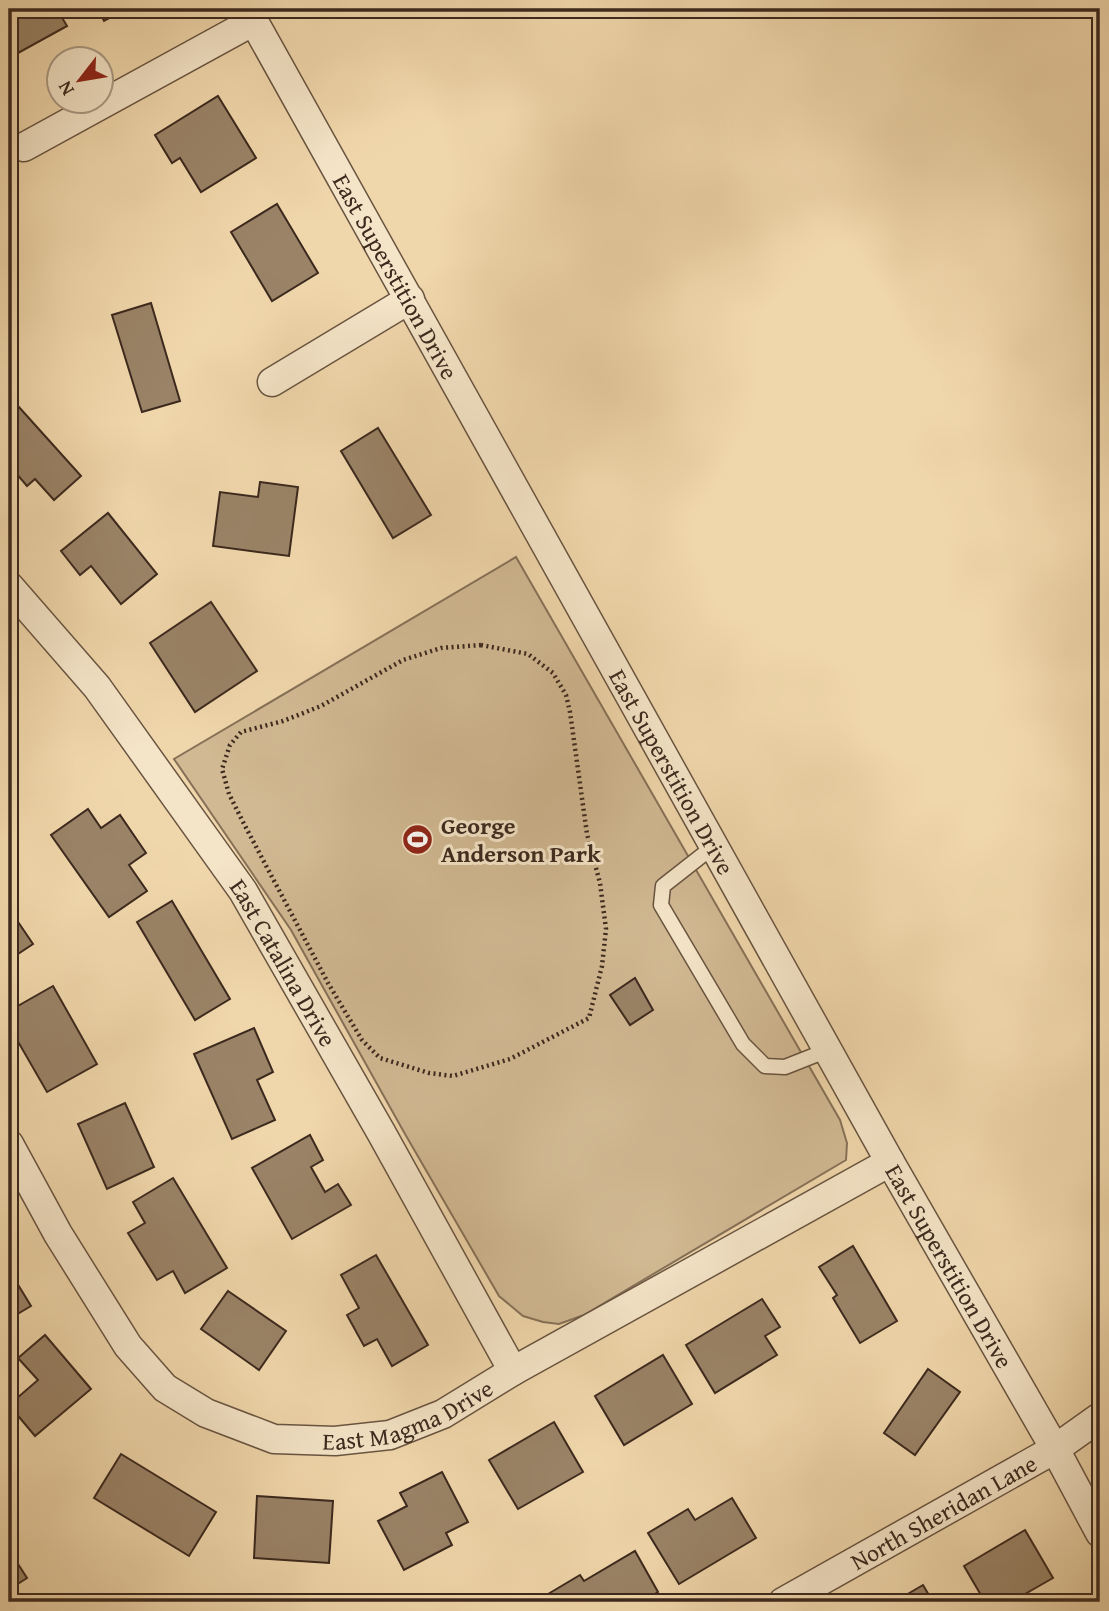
<svg xmlns="http://www.w3.org/2000/svg" width="1109" height="1611" font-family="'Gentium Book Plus',serif">
<style>
.green{fill:#d1b993;stroke:#867158;stroke-width:2}
.building{fill:#9a8367;stroke:#3c291e;stroke-width:2}
.lines{fill:none;stroke-linecap:round;stroke-linejoin:round}
.service-casing{stroke:#695441;stroke-width:17}
.minor-casing{stroke:#695441;stroke-width:31}
.path{stroke:#3c291e;stroke-width:4.5;stroke-dasharray:2 3.5;stroke-linecap:butt}
.service{stroke:#f5e5c8;stroke-width:14}
.minor{stroke:#f5e5c8;stroke-width:28}
.labels{text-anchor:middle;dominant-baseline:central;stroke-width:6;stroke-linejoin:round;paint-order:stroke}
.street-label{font-size:24px;fill:#3c291e;stroke:#f5e5c8}
.poi-label{font-size:24px;font-weight:bold;fill:#3c291e;stroke:#f5e5c8;text-anchor:start}
</style>
<rect width="100%" height="100%" fill="#f0d7ab"/>
<filter id="stains"><feTurbulence type="fractalNoise" baseFrequency=".00286" numOctaves="4"/><feColorMatrix values="0 0 0 0 .2 0 0 0 0 .09 0 0 0 0 .02 0 0 0 .5 -.17"/></filter>
<radialGradient id="worn" r=".72"><stop offset=".6" stop-color="#630" stop-opacity="0"/><stop offset="1" stop-color="#630" stop-opacity=".3"/></radialGradient>
<!-- green -->
<path class="green" d="M516,557L840,1120L847,1143L846,1160L584,1315L559,1324L543,1322L523,1316L499,1296L405,1134L291,930L174,759Z"/>
<!-- building -->
<g class="building">
<path d="M9,9H57L67,26L9,58Z"/>
<path d="M98,9H126L104,21Z"/>
<path d="M218,96L256,158L201,192L180,158L172,163L155,135Z"/>
<path d="M277,204L318,273L272,301L231,232Z"/>
<path d="M151,303L180,401L142,412L112,315Z"/>
<path d="M18,406L81,476L54,500L35,479L27,486L9,465V414Z"/>
<path d="M378,428L431,515L393,538L341,451Z"/>
<path d="M260,482L298,487L289,556L213,546L220,492L258,497Z"/>
<path d="M108,513L157,574L121,604L91,566L80,575L61,551Z"/>
<path d="M211,602L257,671L195,712L150,643Z"/>
<path d="M88,809L101,828L120,815L146,853L129,865L147,891L109,917L51,835Z"/>
<path d="M172,901L230,999L195,1020L137,922Z"/>
<path d="M12,913L33,944L9,960V916Z"/>
<path d="M635,978L653,1010L630,1025L610,995Z"/>
<path d="M53,986L97,1064L47,1092L9,1026V1011Z"/>
<path d="M254,1028L273,1072L257,1080L275,1120L232,1139L194,1054Z"/>
<path d="M125,1103L154,1167L107,1189L78,1124Z"/>
<path d="M310,1135L323,1160L311,1167L325,1192L338,1184L351,1205L292,1239L252,1168Z"/>
<path d="M173,1178L227,1268L185,1293L173,1271L157,1280L128,1233L145,1223L133,1202Z"/>
<path d="M853,1246L897,1321L860,1343L833,1298L837,1295L819,1267Z"/>
<path d="M376,1255L428,1345L392,1366L377,1339L364,1346L347,1315L359,1308L341,1275Z"/>
<path d="M9,1270L31,1306L9,1319Z"/>
<path d="M228,1291L286,1331L259,1370L201,1329Z"/>
<path d="M762,1299L780,1327L765,1336L777,1355L715,1393L686,1345Z"/>
<path d="M45,1335L91,1389L35,1436L9,1405L38,1380L18,1358Z"/>
<path d="M663,1355L692,1404L624,1445L595,1396Z"/>
<path d="M928,1369L960,1392L915,1455L884,1433Z"/>
<path d="M554,1422L583,1472L518,1509L489,1460Z"/>
<path d="M121,1454L216,1512L189,1556L94,1498Z"/>
<path d="M442,1472L468,1522L446,1533L452,1545L404,1570L378,1521L407,1506L400,1493Z"/>
<path d="M257,1496L333,1501L329,1563L254,1558Z"/>
<path d="M732,1498L756,1538L679,1584L648,1533L688,1509L695,1520Z"/>
<path d="M1025,1530L1053,1578L1011,1602H985L964,1566Z"/>
<path d="M9,1550L27,1578L13,1587L22,1602H9Z"/>
<path d="M635,1551L658,1592L641,1602H546L543,1597L580,1575L584,1581Z"/>
<path d="M923,1585L933,1602H894Z"/>
</g>
<g class="lines">
<defs>
<path id="service" d="M714,846L663,886L661,905L743,1044L765,1066L785,1067L828,1050"/>
<g id="minor">
<path id="s1" d="M247,9L890,1162L1055,1449L1100,1533"/>
<path d="M24,147L254,21"/>
<path d="M272,382L410,299"/>
<path id="s2" d="M9,586L97,687L243,891L382,1134L513,1371"/>
<path id="s3" d="M9,1144L58,1234L128,1346L165,1388L206,1413L274,1439L335,1441L390,1435L443,1414L513,1371L890,1162"/>
<path id="s4" d="M783,1602L1055,1449L1100,1417"/>
</g>
</defs>
<!-- service casing -->
<use href="#service" class="service-casing"/>
<!-- minor casing -->
<use href="#minor" class="minor-casing"/>
<!-- path -->
<path class="path" d="M481,645L528,654L553,673L566,695L570,712L587,834L600,883L606,929L602,966L589,1018L510,1059L453,1076L429,1073L380,1058L362,1040L328,983L243,822L229,794L222,769L230,745L241,732L283,721L321,706L403,660L441,648Z"/>
<!-- service -->
<use href="#service" class="service"/>
<!-- minor -->
<use href="#minor" class="minor"/>
</g>
<!-- icons -->
<defs>
<symbol id="stadium-disc" viewBox="-11 -11 22 22"><circle r="9.5" fill="#8f2418" stroke="#f5e5c8"/><path d="M0-5a6.5 5 0 1 0 0 10a6.5 5 0 1 0 0-10ZM-3.5-1.8h7v3.6h-7Z" fill="#fff"/></symbol>
</defs>
<g fill-rule="evenodd">
<use href="#stadium-disc" x="400" y="822" width="35" height="35"/>
</g>
<g class="labels">
<!-- street labels -->
<g class="street-label">
<text stroke="none"><textPath href="#s1" startOffset="306">East Superstition Drive</textPath></text>
<text stroke="none"><textPath href="#s1" startOffset="873">East Superstition Drive</textPath></text>
<text stroke="none"><textPath href="#s2" startOffset="467">East Catalina Drive</textPath></text>
<text stroke="none"><textPath href="#s1" startOffset="1440">East Superstition Drive</textPath></text>
<text stroke="none"><textPath href="#s3" startOffset="550">East Magma Drive</textPath></text>
<text stroke="none"><textPath href="#s4" startOffset="184">North Sheridan Lane</textPath></text>
</g>
<!-- poi labels -->
<g class="poi-label">
<text x="441" y="825">George<tspan x="441" dy="28">Anderson Park</tspan></text>
</g>
</g>
<!-- margin -->
<rect width="1109" height="1611" fill="none" stroke="#f0d7ab" stroke-width="35"/>
<rect x="10" y="10" width="1088" height="1590" fill="none" stroke="#3c291e" stroke-width="3.5"/>
<rect x="18" y="18" width="1074" height="1576" fill="none" stroke="#3c291e" stroke-width="2"/>
<!-- north arrow -->
<g transform="translate(80 80) rotate(239)"><circle r="33" fill="#f5e5c8" stroke="#ab9a84" stroke-width="2"/>
<path d="M0-5L12 26L0 18L-12 26Z" fill="#8f2418"/>
<text y="-10" font-size="19" font-weight="bold" text-anchor="middle" fill="#3c291e">N</text>
</g>
<rect width="100%" height="100%" filter="url(#stains)"/>
<rect width="100%" height="100%" fill="url(#worn)"/>
</svg>
